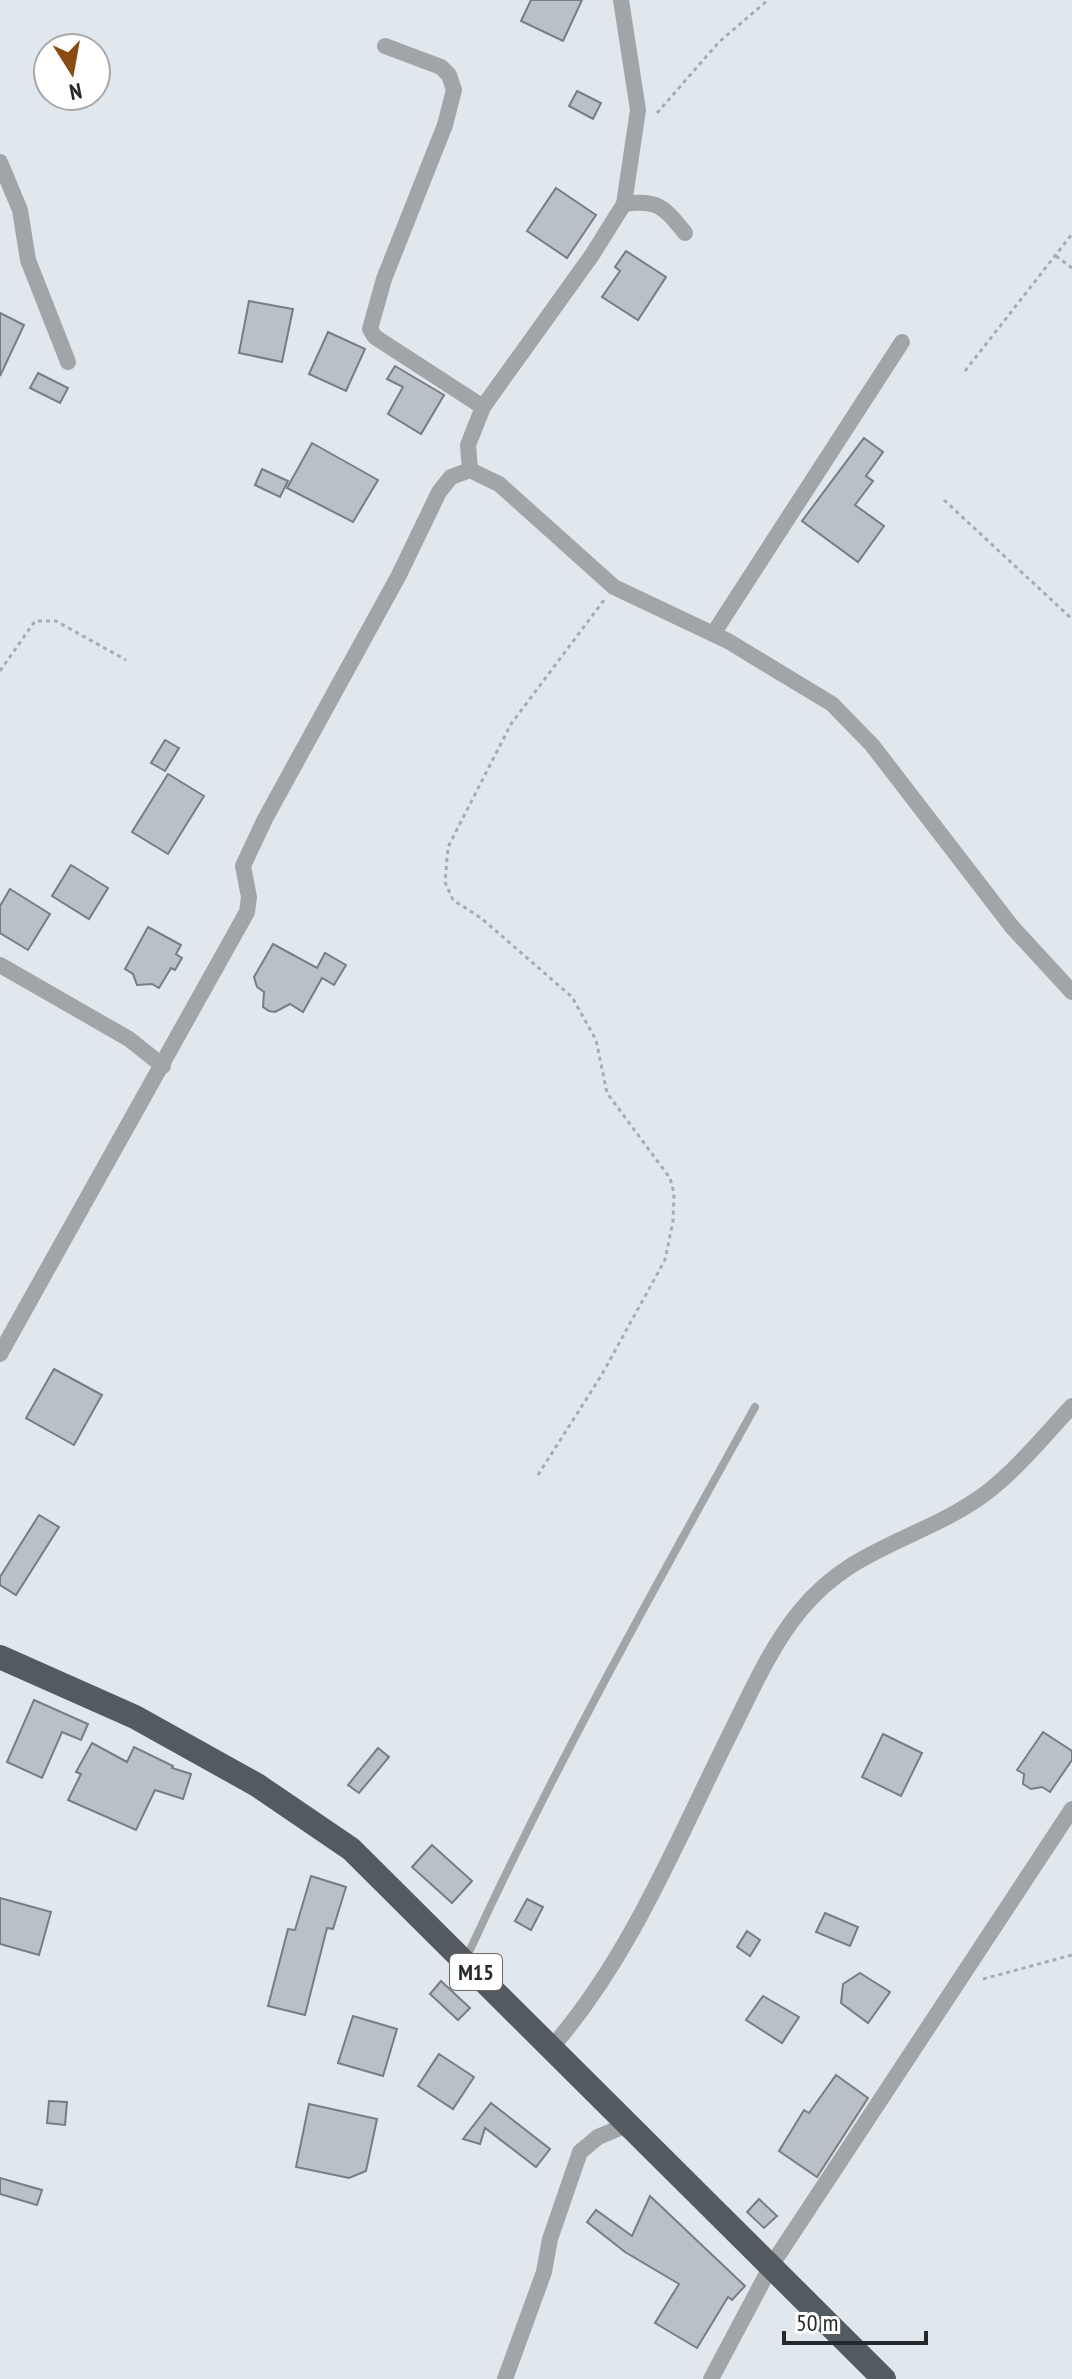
<svg xmlns="http://www.w3.org/2000/svg" width="1072" height="2379" font-family="'PT Sans Narrow',sans-serif">
<style>
.building{fill:#b9c0c6;stroke:#767e83;stroke-width:2}
.lines{fill:none;stroke-linecap:round;stroke-linejoin:round}
.path{stroke:#a6adb1;stroke-width:3;stroke-dasharray:4 4;stroke-linecap:butt}
.lane{stroke:#a2a5a7;stroke-width:8}
.street{stroke:#a2a5a7;stroke-width:16}
.highway{stroke:#545b60;stroke-width:24}
.labels{text-anchor:middle;dominant-baseline:central;stroke-width:6;stroke-linejoin:round;paint-order:stroke}
.shield{fill:#fff;stroke:#67696b;stroke-width:2}
.shield-label{font-size:22px;font-weight:bold;fill:#26292b}
</style>
<rect width="100%" height="100%" fill="#e0e8ee"/>
<!-- building -->
<g class="building">
<path d="M531,0H582L563,41L521,21Z"/>
<path d="M577,91L601,103L593,119L569,106Z"/>
<path d="M556,188L596,215L567,258L527,231Z"/>
<path d="M626,251L666,277L638,320L602,297L620,271L615,267Z"/>
<path d="M249,301L293,309L282,362L239,353Z"/>
<path d="M0,313L24,325L0,376Z"/>
<path d="M328,332L365,349L346,391L309,374Z"/>
<path d="M395,366L444,395L421,434L388,414L403,387L387,379Z"/>
<path d="M38,373L68,388L60,403L30,388Z"/>
<path d="M864,438L883,452L866,476L873,481L855,505L884,526L858,562L802,521Z"/>
<path d="M312,443L378,480L353,522L287,488Z"/>
<path d="M262,469L288,481L280,497L255,485Z"/>
<path d="M165,740L179,748L165,771L151,763Z"/>
<path d="M168,774L204,796L168,854L132,832Z"/>
<path d="M71,865L108,888L89,919L52,896Z"/>
<path d="M10,889L50,914L28,950L0,933V906Z"/>
<path d="M148,927L181,945L176,954L182,958L175,970L171,968L159,988L152,984L137,985L133,974L125,969Z"/>
<path d="M273,944L317,968L325,953L346,965L334,985L322,978L303,1012L290,1004L275,1012L269,1011L263,1007L264,992L257,987L254,977Z"/>
<path d="M54,1369L102,1395L74,1445L26,1418Z"/>
<path d="M39,1515L59,1527L16,1595L0,1585V1577Z"/>
<path d="M34,1700L88,1724L81,1740L62,1732L42,1778L7,1762Z"/>
<path d="M1043,1732L1072,1751V1760L1050,1792L1042,1787L1031,1789L1023,1784L1024,1774L1017,1770Z"/>
<path d="M883,1734L922,1753L901,1796L862,1777Z"/>
<path d="M92,1743L127,1762L134,1747L173,1766L172,1768L191,1774L183,1799L155,1790L136,1830L68,1800L81,1774L76,1772Z"/>
<path d="M378,1748L389,1757L359,1793L348,1785Z"/>
<path d="M432,1845L472,1881L452,1903L412,1867Z"/>
<path d="M311,1876L346,1887L333,1929L327,1928L305,2015L268,2006L288,1929L295,1930Z"/>
<path d="M0,1898L51,1912L39,1955L0,1944Z"/>
<path d="M527,1899L543,1907L531,1930L515,1921Z"/>
<path d="M825,1913L858,1927L850,1946L816,1932Z"/>
<path d="M747,1931L760,1940L750,1956L737,1947Z"/>
<path d="M860,1973L890,1992L868,2023L841,2003L843,1984Z"/>
<path d="M441,1981L470,2008L458,2020L430,1994Z"/>
<path d="M763,1996L799,2017L782,2043L746,2020Z"/>
<path d="M353,2016L397,2029L383,2076L338,2063Z"/>
<path d="M439,2054L474,2077L453,2109L418,2086Z"/>
<path d="M836,2075L868,2098L817,2177L779,2151L804,2110L809,2113Z"/>
<path d="M49,2101L67,2102L65,2125L47,2123Z"/>
<path d="M491,2103L550,2149L536,2167L485,2128L480,2144L463,2139Z"/>
<path d="M309,2104L377,2119L366,2171L349,2178L296,2167Z"/>
<path d="M0,2178L42,2190L37,2205L0,2194Z"/>
<path d="M650,2196L745,2286L732,2300L728,2297L697,2348L655,2323L679,2284L625,2252L587,2222L596,2210L632,2236Z"/>
<path d="M759,2199L777,2216L764,2228L747,2212Z"/>
</g>
<g class="lines">
<!-- path -->
<g class="path">
<path d="M657,113L719,42L768,0"/>
<path d="M1056,256L1072,268"/>
<path d="M965,371L1072,234"/>
<path d="M944,500L1072,619"/>
<path d="M0,671L35,621H56L126,660"/>
<path d="M538,1475L601,1376L665,1260L673,1221L674,1193L670,1178L607,1093L596,1040L572,997L481,918L453,900L445,882L448,847L511,724L604,600"/>
<path d="M983,1979L1072,1955"/>
</g>
<!-- lane -->
<path class="lane" d="M465,1961C552,1770 654,1589 755,1407"/>
<!-- street -->
<g class="street">
<path d="M385,46L441,67L449,75L454,90L445,125L384,279L370,329L375,337L483,407"/>
<path d="M0,162L20,210L28,260L68,362"/>
<path d="M624,204C658,199 664,207 685,233"/>
<path d="M470,470L468,445L483,407L592,255L624,204L638,110L621,0"/>
<path d="M713,634L902,342"/>
<path d="M0,965L129,1039L163,1066"/>
<path d="M0,1354L247,912L249,897L243,866L265,819L399,575L439,492L451,477L470,470L499,484L614,587L728,641L832,704L872,745L1013,928L1072,992"/>
<path d="M552,2047C631,1956 677,1840 731,1732C751,1692 771,1646 800,1611C851,1547 920,1540 982,1496C1016,1471 1044,1436 1072,1406"/>
<path d="M505,2379L544,2272L550,2239L580,2152L598,2137L629,2124"/>
<path d="M711,2379L771,2266L1072,1809"/>
</g>
<!-- highway -->
<path class="highway" d="M0,1657L135,1717L257,1785L351,1849L884,2379"/>
</g>
<g class="labels">
<!-- shield labels -->
<rect class="shield" x="450" y="1954" width="52" height="36" rx="6"/>
<g class="shield-label">
<text x="476" y="1972">M15</text>
</g>
</g>
<!-- north arrow -->
<g transform="translate(72 72) rotate(169)"><circle r="38" fill="#ffffff" stroke="#a8a9aa" stroke-width="2"/>
<path d="M0-6L14 30L0 20L-14 30Z" fill="#8a4c10"/>
<text y="-12" font-size="22" font-weight="bold" text-anchor="middle" fill="#26292b">N</text>
</g>
<!-- scale -->
<path d="M784 2331v12h142v-12" fill="none" stroke="#26292b" stroke-width="4"/>
<text x="796" y="2331" font-size="24" fill="#26292b" stroke="#ffffff" stroke-width="6" paint-order="stroke">50 m</text>
</svg>
